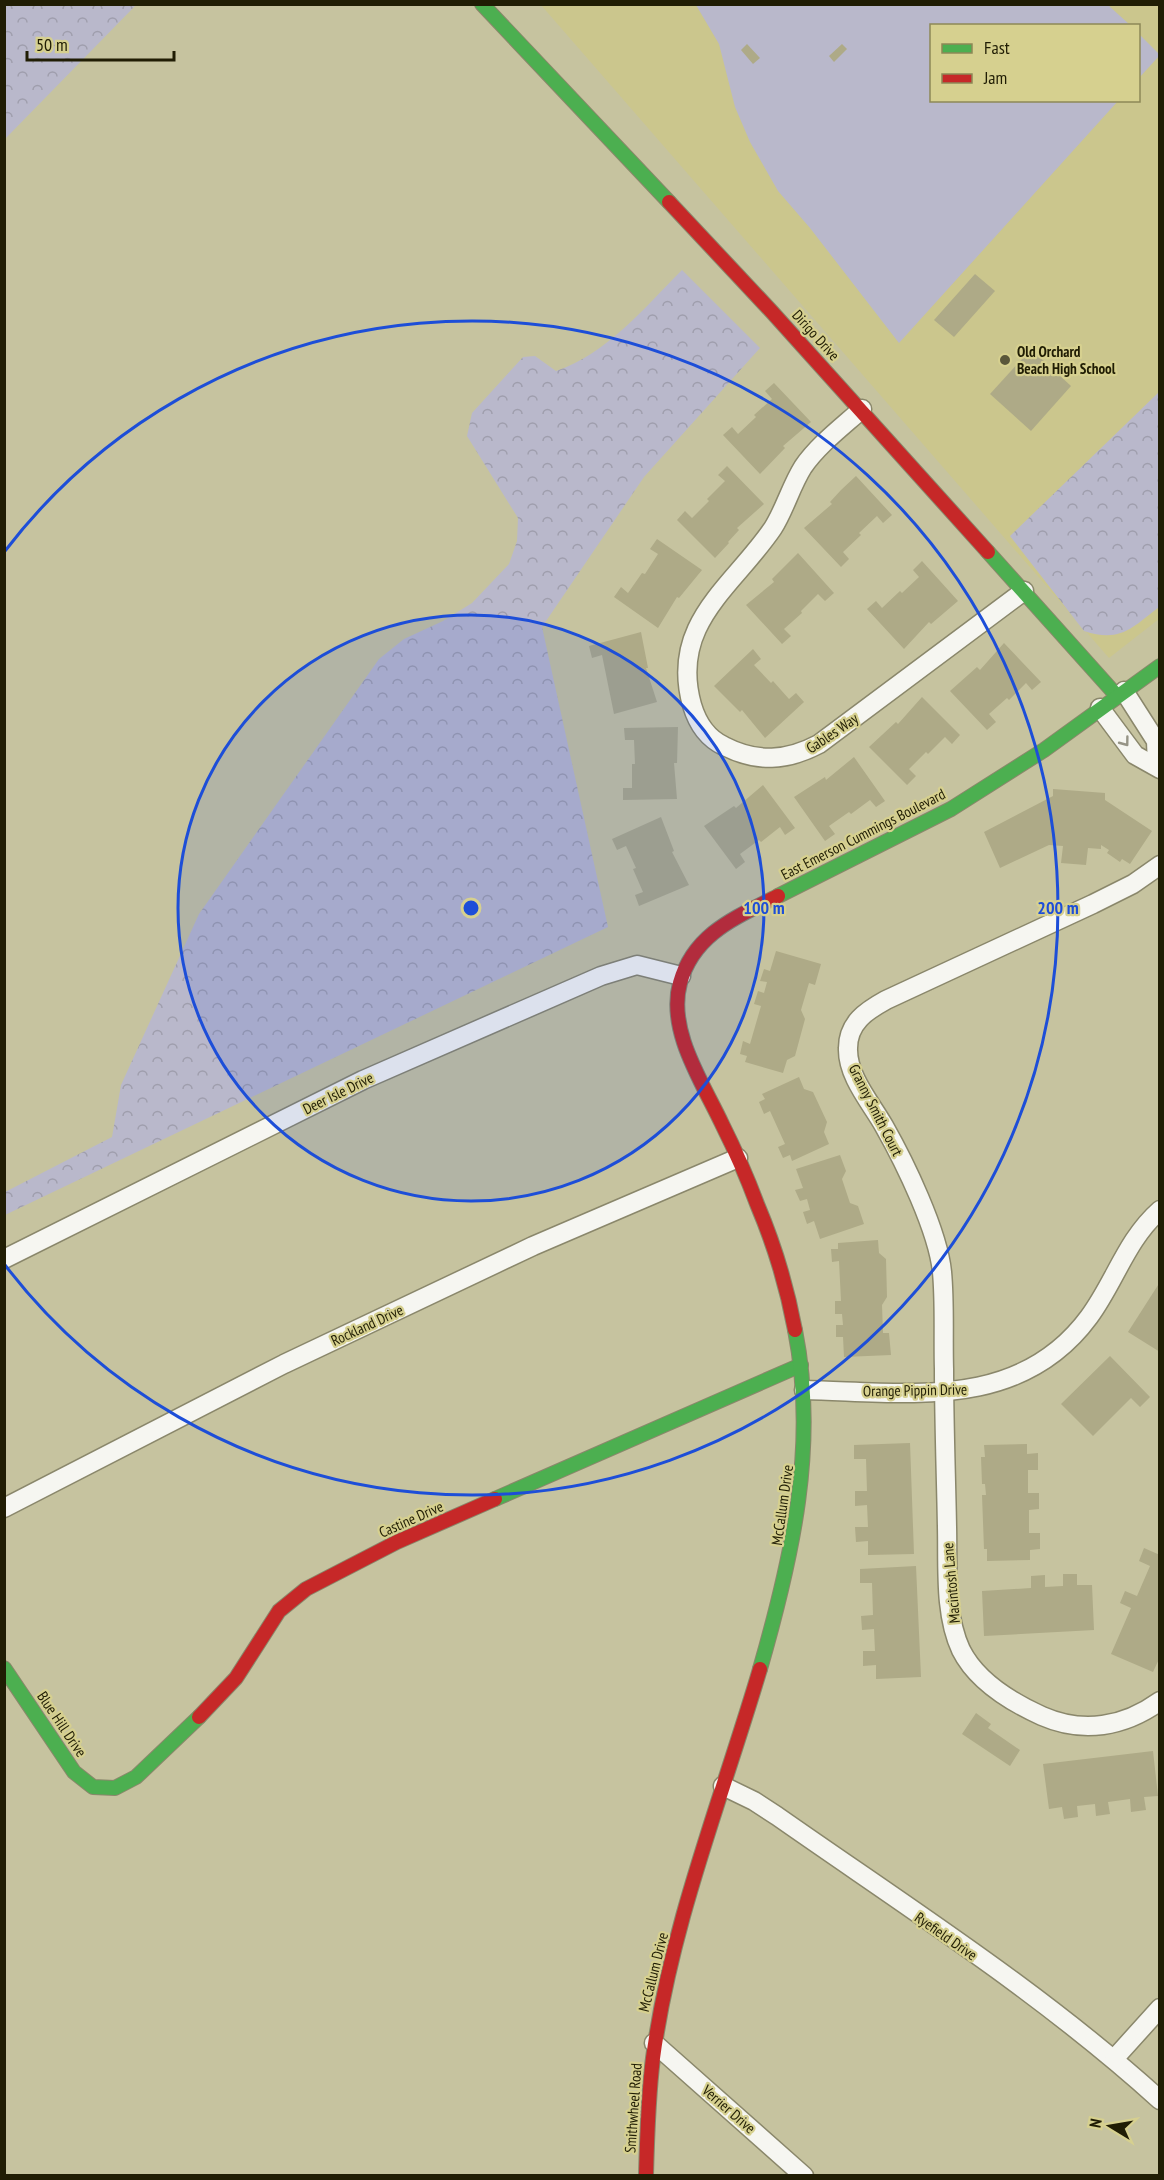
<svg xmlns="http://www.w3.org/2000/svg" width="1164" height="2180" font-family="'PT Sans Narrow',sans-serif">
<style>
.built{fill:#cbc68d;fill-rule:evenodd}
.green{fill:#b9b8cb}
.forest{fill:url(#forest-crowns)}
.building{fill:#aeaa87}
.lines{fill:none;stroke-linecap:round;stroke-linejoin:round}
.street-casing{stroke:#8a876b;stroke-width:21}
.fast-casing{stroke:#8a876b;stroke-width:16}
.jam-casing{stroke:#8a876b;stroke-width:16}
.street{stroke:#f6f6f1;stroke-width:18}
.fast{stroke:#4caf50;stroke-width:14}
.jam{stroke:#c62828;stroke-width:14}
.oneway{stroke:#969486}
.ring{fill:none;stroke:#1d4ed8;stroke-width:3}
.poi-dot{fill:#5a573a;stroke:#d6d08f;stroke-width:2}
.labels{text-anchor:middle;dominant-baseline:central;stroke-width:4.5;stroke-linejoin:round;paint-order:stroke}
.street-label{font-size:15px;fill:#201d04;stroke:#d6d08f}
.poi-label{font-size:15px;font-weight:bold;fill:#201d04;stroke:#d6d08f;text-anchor:start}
.centre{fill:#1d4ed8;stroke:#d6d08f;stroke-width:3}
.ring-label{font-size:18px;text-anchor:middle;font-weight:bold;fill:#1d4ed8;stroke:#d6d08f;stroke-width:4.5;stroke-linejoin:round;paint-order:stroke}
</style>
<defs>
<pattern id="forest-crowns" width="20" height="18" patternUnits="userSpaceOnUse" patternTransform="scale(1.5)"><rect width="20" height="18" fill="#b9b8cb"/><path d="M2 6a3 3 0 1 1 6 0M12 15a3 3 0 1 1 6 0" fill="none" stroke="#9f9ead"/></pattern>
</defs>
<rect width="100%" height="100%" fill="#c6c39f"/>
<!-- built -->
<path class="built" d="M541,5H1159V619L1109,658ZM932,26H1138V100H932Z"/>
<!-- green -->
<g class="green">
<path d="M696,5H1108L1130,25L932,26V100L1118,101L899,343L810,228L778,191L750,142L735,107L719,44Z"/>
<path d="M1139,34L1160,55L1139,78L1138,34Z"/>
</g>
<!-- forest -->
<g class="forest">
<path d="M5,4L136,5L5,139L4,5Z"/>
<path d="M682,270L760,348L644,477L542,627L608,927L5,1215V1192L112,1137L121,1085L199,914L379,659L404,639L443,621L472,603L509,564L517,541L518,518L467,436L472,413L523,357L535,356L556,371C607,354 645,307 682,270Z"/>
<path d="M1159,392V607C1132,628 1120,643 1084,631L1010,536Z"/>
</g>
<!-- building -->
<g class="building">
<path d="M747,44L760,58L753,64L741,50Z"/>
<path d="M842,44L847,49L834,62L829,56Z"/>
<path d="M975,274L995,291L954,337L934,320Z"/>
<path d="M1031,349L1071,386L1031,431L990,394Z"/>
<path d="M774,383L811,422L783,446L785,448L760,474L723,435L732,427L738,434L756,417L754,415L772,399L765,391Z"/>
<path d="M727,466L764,504L737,528L739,530L728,542L729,543L715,558L677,520L685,511L692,518L709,501L707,499L725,481L718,475Z"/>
<path d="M856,476L892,515L883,523L877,516L859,533L861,535L843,552L849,559L841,567L804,528L832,504L830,502L841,490Z"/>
<path d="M657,539L702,570L679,598L677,597L658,628L614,597L621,587L628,593L642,573L645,574L658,554L650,549Z"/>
<path d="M798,553L834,593L825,601L818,594L801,611L802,613L784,629L791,636L782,644L746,605L774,582L772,579Z"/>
<path d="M922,561L958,601L931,624L929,622L904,649L867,609L876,601L882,608L900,591L902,593L919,577L913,570Z"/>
<path d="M641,632L648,668H646L657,702L614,714L602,655L592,658L589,646Z"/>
<path d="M1004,643L1041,682L1032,690L1026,683L1009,700L1007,698L989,714L996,722L987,730L950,691L977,667L980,670Z"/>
<path d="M753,649L761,659L754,665L771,683L773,681L789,699L796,693L804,702L765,738L742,710L740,712L714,686Z"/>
<path d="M922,697L960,735L952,744L945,737L928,754L926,752L909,769L916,776L907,785L869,747L896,722L898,724Z"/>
<path d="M678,727L677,763H674L677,799L623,800V788H632V764H635L634,740H625L624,728Z"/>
<path d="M854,757L885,801L876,807L870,800L851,814L849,812L829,826L835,834L825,841L794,797L825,777L826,780Z"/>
<path d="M763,785L795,828L785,835L780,827L761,842L759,840L740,854L745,862L736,869L704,826L734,806L736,808Z"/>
<path d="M1053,789L1105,793V800L1152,831L1130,864L1122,859L1120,862L1107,853L1109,850L1101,845V849L1088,848L1086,865L1061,863L1063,846L1049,845L1000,868L984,832L1053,796Z"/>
<path d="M661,817L674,851L672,852L689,885L639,906L635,895L643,892L633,869L636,868L626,846L617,850L612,839Z"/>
<path d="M776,951L821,964L815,985L809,983L801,1010L805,1019L795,1056L787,1060L783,1073L745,1062L747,1056L740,1054L743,1041L750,1044L761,1006L754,1004L758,991L764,993L767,982L760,981L764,969L770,971Z"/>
<path d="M799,1077L804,1089L813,1092L827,1122L824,1132L829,1144L792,1161L790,1155L783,1158L778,1147L785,1144L770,1111L764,1114L759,1102L765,1099L762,1094Z"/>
<path d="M840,1155L846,1171L842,1179L850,1203L858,1206L864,1224L820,1239L814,1221L807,1224L803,1212L810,1210L807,1199L800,1201L795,1190L803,1188L796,1169Z"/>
<path d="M878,1240L879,1253L886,1259L887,1297L882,1305L883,1333H889L891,1355L844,1357L843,1337H836V1325H843L842,1314H835V1301H841L839,1261L832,1262L831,1249H838V1243Z"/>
<path d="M1160,1282V1352L1128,1332Z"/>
<path d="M1110,1356L1150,1397L1140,1407L1131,1398L1093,1436L1061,1404Z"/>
<path d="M910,1443L914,1554L868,1555V1541L856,1542L855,1527H868L867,1505L855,1506V1491H867L866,1459H854V1445Z"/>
<path d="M1027,1444V1454L1038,1453V1470H1028V1493H1039V1509L1029,1510V1533H1040V1549L1030,1550V1560L987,1561V1549H984L982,1495H986L985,1484H982L981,1457H985L984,1445Z"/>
<path d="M1144,1548L1160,1555V1657L1153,1672L1111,1654L1131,1608L1120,1603L1125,1591L1137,1596L1150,1566L1139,1561Z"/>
<path d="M916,1566L921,1677L876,1679V1665L863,1666V1651H875L874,1629L862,1630L861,1616L873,1615L872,1583H860V1569Z"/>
<path d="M1063,1574H1077V1585H1092L1094,1630L984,1636L982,1591L1031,1588V1576L1045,1575V1587L1063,1586Z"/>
<path d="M976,1713L991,1724L988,1728L1020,1750L1010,1766L962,1734Z"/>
<path d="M1153,1751L1158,1796L1144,1797L1146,1810L1131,1812L1130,1799L1108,1802L1110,1814L1096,1816L1095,1804L1077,1806L1078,1817L1064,1819L1062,1807L1049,1809L1043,1764Z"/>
</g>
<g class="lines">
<defs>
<g id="street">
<path d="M862,409C842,427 818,445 803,467C791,486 785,509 773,528C734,586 669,623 692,705C697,722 707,738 724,746C757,763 787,761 819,744L1024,591"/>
<path d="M1124,691L1156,741L1157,766"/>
<path d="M1100,708L1135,755L1160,769"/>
<path d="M1160,865L1133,884L1093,904L886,1000C866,1011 848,1023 848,1048C847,1076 871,1103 884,1126C905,1163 938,1231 942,1272C945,1304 943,1337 944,1369C944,1422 946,1474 947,1527C948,1566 944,1614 961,1650C977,1682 1011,1702 1042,1716C1083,1734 1124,1727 1160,1701"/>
<path d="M4,1259L363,1080L601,976L637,965L681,976"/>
<path d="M804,1390C907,1392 1019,1412 1089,1317C1115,1282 1126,1240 1160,1210"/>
<path d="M4,1508L284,1364L533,1246L738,1158"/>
<path d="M723,1786L754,1801L777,1816C907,1907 1042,1993 1160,2100"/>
<path d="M654,2043L804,2176"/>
<path d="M1114,2059L1160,2008"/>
</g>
<g id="fast">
<path d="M482,4L669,202"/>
<path d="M988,552L1117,696"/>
<path d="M778,896L951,809L1044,750L1160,666"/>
<path d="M495,1499L801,1365"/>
<path d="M4,1668L74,1772L93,1787L115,1788L136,1777L199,1717"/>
<path d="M760,1669C792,1558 818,1445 795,1330"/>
</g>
<g id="jam">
<path d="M669,202L772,312L988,552"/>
<path d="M778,896C737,917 694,933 680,983C667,1031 703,1083 722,1124C735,1150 747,1177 757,1204C774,1244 787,1287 795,1330"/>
<path d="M199,1717L236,1678L279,1611L306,1589L397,1542L495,1499"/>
<path d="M646,2176C647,2137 648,2097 653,2058C671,1924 722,1798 760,1669"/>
</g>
</defs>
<!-- street casing -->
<use href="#street" class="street-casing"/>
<!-- fast casing -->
<use href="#fast" class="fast-casing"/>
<!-- jam casing -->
<use href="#jam" class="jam-casing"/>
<!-- street -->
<use href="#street" class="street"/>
<!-- fast -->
<use href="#fast" class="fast"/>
<!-- jam -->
<use href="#jam" class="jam"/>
</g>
<!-- one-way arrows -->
<defs><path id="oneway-chevron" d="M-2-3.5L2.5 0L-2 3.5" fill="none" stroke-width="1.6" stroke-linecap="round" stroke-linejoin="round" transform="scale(1.5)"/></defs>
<use class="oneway" href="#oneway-chevron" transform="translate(1125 742) rotate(53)"/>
<!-- distance rings -->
<circle cx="471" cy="908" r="293" fill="#1d4ed8" fill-opacity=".12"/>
<g class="ring">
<circle cx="471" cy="908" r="293"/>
<path d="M5 551A587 587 0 1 1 5 1265"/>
</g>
<!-- markers -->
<circle class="poi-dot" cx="1005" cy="360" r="6"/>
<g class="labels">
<!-- street labels -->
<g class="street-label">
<text transform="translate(816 335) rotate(48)">Dirigo Drive</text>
<text transform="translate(832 733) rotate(-34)">Gables Way</text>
<text transform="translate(863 834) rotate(-27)">East Emerson Cummings Boulevard</text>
<text transform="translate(338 1093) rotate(-26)">Deer Isle Drive</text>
<text transform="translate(876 1110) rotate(63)">Granny Smith Court</text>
<text transform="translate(367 1325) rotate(-25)">Rockland Drive</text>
<text transform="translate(915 1390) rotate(-1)">Orange Pippin Drive</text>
<text transform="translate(782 1505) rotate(-82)">McCallum Drive</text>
<text transform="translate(411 1519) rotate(-24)">Castine Drive</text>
<text transform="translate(951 1583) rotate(-95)">Macintosh Lane</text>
<text transform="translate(62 1724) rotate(56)">Blue Hill Drive</text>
<text transform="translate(946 1936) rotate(35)">Ryefield Drive</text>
<text transform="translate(653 1972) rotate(-76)">McCallum Drive</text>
<text transform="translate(633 2108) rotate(-86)">Smithwheel Road</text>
<text transform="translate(729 2109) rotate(41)">Verrier Drive</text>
</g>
<!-- poi labels -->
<g class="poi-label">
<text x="1017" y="351">Old Orchard<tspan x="1017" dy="17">Beach High School</tspan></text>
</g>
</g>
<circle cx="471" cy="908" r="9" class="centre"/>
<g class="ring-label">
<text x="764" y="914">100 m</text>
<text x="1058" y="914">200 m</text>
</g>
<!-- border -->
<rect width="1164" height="2180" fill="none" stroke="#201d04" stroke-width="12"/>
<!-- legend -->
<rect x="930" y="24" width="210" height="78" fill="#d6d08f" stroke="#8d8857" stroke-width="1.5"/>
<rect x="942" y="44" width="30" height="9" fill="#4caf50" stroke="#8d8857" stroke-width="1.5"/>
<text x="984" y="54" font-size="18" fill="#201d04">Fast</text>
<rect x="942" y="74" width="30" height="9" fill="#c62828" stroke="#8d8857" stroke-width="1.5"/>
<text x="984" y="84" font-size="18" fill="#201d04">Jam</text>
<!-- north arrow -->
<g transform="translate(1110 2126) rotate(281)" stroke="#d6d08f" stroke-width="4.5" paint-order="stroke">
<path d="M0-4.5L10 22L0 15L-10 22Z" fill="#201d04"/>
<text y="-9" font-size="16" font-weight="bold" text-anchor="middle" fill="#201d04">N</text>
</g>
<!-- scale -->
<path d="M27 51v9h147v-9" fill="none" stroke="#201d04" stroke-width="3"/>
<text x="36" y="51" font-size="18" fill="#201d04" stroke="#d6d08f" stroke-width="4.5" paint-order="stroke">50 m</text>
</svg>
